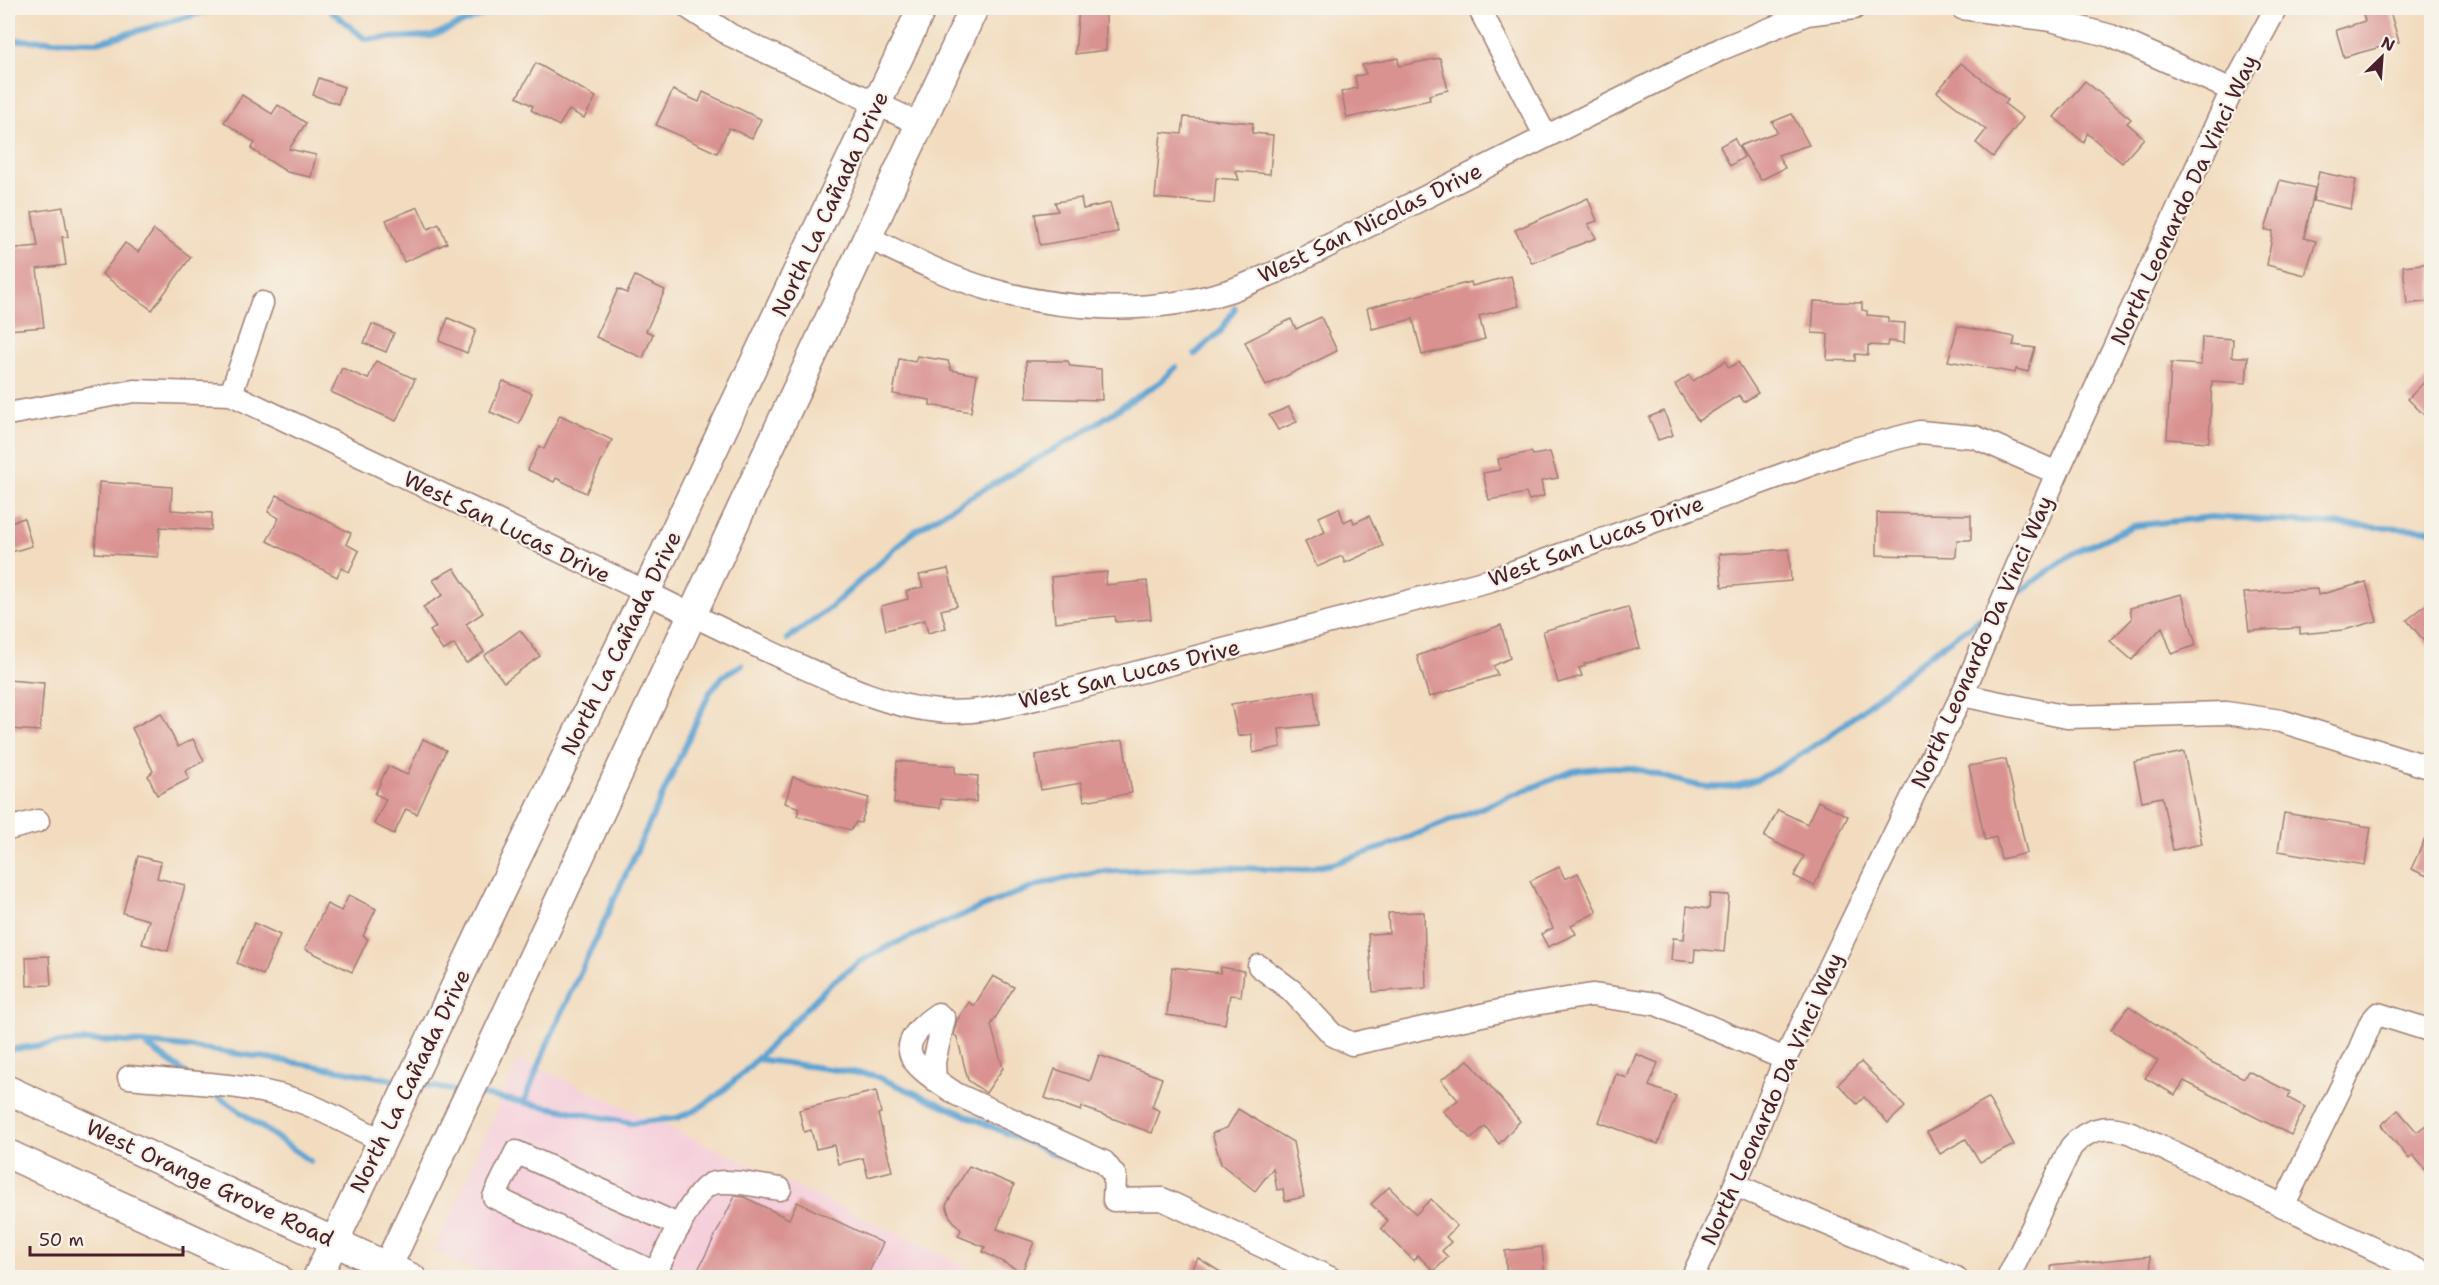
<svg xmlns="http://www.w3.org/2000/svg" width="2439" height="1285" font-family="'Shantell Sans',sans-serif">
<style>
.built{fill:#f5cfdb}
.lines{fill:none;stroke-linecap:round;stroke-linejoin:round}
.stream{stroke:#5ca3d2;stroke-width:6}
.building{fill:#d99290}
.minor-casing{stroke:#9e7e75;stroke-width:25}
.major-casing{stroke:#9e7e75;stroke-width:31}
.minor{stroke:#fff;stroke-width:22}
.major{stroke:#fff;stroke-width:28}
.labels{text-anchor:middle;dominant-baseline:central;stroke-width:4.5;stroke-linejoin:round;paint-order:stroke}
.street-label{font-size:22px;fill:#4a1f2b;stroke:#f7f3e8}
</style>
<rect width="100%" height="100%" fill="#f7f3e8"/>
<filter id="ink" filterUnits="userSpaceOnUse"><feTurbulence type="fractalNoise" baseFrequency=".0167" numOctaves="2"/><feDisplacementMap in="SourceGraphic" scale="12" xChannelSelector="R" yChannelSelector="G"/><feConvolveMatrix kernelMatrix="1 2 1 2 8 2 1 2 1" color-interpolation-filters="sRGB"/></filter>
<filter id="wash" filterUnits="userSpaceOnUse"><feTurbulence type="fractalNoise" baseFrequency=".008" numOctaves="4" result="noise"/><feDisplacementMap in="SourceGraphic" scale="24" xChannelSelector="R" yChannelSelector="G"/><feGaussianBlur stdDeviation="1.35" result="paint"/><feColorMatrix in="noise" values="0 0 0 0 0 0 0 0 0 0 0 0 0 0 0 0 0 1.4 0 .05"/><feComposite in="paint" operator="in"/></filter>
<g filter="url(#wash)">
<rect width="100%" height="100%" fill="#f2dcbf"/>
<!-- built -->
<path class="built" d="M519,1059L738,1159L989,1277H489L434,1251Z"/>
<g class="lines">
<!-- stream -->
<g class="stream">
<path d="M328,8L365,39L432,36L498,8"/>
<path d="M8,40L98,42L218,8"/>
<path d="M1195,354L1221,331L1235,308"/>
<path d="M2012,597L2074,553L2133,526L2211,517L2432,530"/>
<path d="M787,639L831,607L912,533L951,508L1077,436L1160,382L1176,367"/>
<path d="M146,1045L187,1074"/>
<path d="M8,1050C40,1045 74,1040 107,1041C206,1045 303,1064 401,1081"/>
<path d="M757,1059L873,1075L1080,1165"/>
<path d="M417,1084L463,1092"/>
<path d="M212,1092L310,1161"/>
<path d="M479,1094L631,1123L677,1118L696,1110L718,1095L743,1073L829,985L859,962L891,945L1006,897L1048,882L1096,872L1215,867L1298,870L1332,864L1387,846L1573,771C1594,768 1615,765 1636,769C1670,776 1699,792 1734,786C1754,783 1774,771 1792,760C1835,734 1866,707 1904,675C1931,652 1960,633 1989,613"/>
<path d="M524,1102L545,1049L710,692L723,676L742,665"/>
</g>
</g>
<g id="blocks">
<!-- building -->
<g class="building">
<path d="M1079,8H1106V50L1075,54Z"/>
<path d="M2361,8H2389L2399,42L2344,57L2336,30L2365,21Z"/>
<path d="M1398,58L1399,66L1440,58L1448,90L1429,95L1430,100L1347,118L1341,92L1357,88L1355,76L1366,74L1362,65Z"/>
<path d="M536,63L596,97L584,118L569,110L559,126L531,110L533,106L517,97Z"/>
<path d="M1961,63L2008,100L2005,104L2023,118L1993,157L1976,143L1986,130L1937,92Z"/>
<path d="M319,78L344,87L338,104L313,95Z"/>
<path d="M2085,81L2131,119L2127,123L2144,138L2122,163L2087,133L2084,143L2054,117Z"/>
<path d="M673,90L699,102L703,92L761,119L752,138L729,128L717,153L656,125Z"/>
<path d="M242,95L272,114L278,105L306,123L289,149L316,155L311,177L287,172L251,149L255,143L224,122Z"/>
<path d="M1792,114L1809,145L1778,155L1785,168L1761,180L1739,146L1777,132L1772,122Z"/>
<path d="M1184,117L1253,123L1252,133L1273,135L1270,174L1236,171L1239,180L1216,178L1214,203L1155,198L1161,132L1182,134Z"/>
<path d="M1734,138L1744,157L1730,166L1720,146Z"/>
<path d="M2319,172L2356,180L2351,209L2313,201Z"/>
<path d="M2280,180L2315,188L2304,238L2316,241L2305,275L2267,265L2273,231L2265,230Z"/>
<path d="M1081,198L1083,209L1110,203L1118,232L1040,245L1035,214L1058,211L1055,202Z"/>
<path d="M1588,198L1597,221L1588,224L1596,238L1532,263L1515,230Z"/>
<path d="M63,207L68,237H62L66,265L37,269L44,327L8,330V249L38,246L32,212Z"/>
<path d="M418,207L428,229L439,224L447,243L404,262L386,220Z"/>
<path d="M154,230L191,257L152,310L102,274L125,243L138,252Z"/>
<path d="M2432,263V301L2407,304L2403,266Z"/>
<path d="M635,276L665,290L646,331L653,334L643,358L596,337L618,289L627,293Z"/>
<path d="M1511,276L1519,306L1479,316L1485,339L1422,355L1413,319L1372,329L1367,308L1471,282L1472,286Z"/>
<path d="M1814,301L1862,303V310L1867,311V315L1888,317V322L1905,323L1904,343L1888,341L1887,346L1868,345V355L1855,354V361L1827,360L1828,334L1812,333Z"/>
<path d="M1321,317L1337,351L1266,386L1245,342L1291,319L1296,329Z"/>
<path d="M448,318L476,330L467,353L439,341Z"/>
<path d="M372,324L394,333L386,352L364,343Z"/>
<path d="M1958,326L2015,337L2013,345L2035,348L2028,372L2016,369L2015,373L1948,361Z"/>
<path d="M2202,337L2233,339L2232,357H2248L2246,383L2212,381L2209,442L2167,439L2171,363L2201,365Z"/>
<path d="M917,356L948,361L951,370L977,375L971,412L930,405V400L893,394L899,359L915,362Z"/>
<path d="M376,361L415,379L396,421L331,392L342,368L368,379Z"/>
<path d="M1026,361H1068L1070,366L1101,369L1102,400L1027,398Z"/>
<path d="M1725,361L1729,368L1738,362L1758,393L1744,402L1739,395L1698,421L1675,385L1689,375L1693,381Z"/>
<path d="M2432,374V423L2408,399Z"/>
<path d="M503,381L532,393L519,424L490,412Z"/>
<path d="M1289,407L1297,422L1278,430L1269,415Z"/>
<path d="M1664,411L1673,435L1658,440L1649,417Z"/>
<path d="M560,415L612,440L586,493L556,478L554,482L528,470L539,446L544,449Z"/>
<path d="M1531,452L1533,455L1550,452L1558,478L1541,481L1544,496L1529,500L1526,493L1489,500L1483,473L1500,470L1498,459Z"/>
<path d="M99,482L172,487L171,510L212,513L211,530L160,527L158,557L95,553Z"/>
<path d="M277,495L351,533L346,544L359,551L349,572L341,568L337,577L267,541L279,518L268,512Z"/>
<path d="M1339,508L1344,522L1352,518L1354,523L1369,516L1383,546L1345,563L1342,556L1317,567L1305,541L1325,532L1319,517Z"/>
<path d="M1877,513L1971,515V540H1957L1956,557L1877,555Z"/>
<path d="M24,518L32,546L8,553V523Z"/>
<path d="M1789,549L1791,581L1722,587L1719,554Z"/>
<path d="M454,568L483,613L466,624L484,652L466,663L454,644L443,651L430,631L436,627L423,607L443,595L433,580Z"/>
<path d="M948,569L957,606L941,610L946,628L928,633L925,620L886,630L881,606L908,599L906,591L923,587L919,575Z"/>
<path d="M1107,572L1105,585L1147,581L1151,619L1116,622L1115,616L1055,622L1051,577Z"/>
<path d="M2366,582L2377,621L2344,630L2300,634V628L2249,631L2244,593L2317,589L2318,595Z"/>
<path d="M2182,594L2196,645L2172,654L2162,627L2132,660L2110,641L2132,619L2130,608Z"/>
<path d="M2432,600V651L2407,620Z"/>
<path d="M1628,607L1640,648L1584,664L1585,666L1579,668L1582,676L1558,683L1543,631Z"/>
<path d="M1501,625L1510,658L1493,666L1498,675L1429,697L1417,656Z"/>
<path d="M520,630L540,656L504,682L484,656Z"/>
<path d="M8,680L44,683L40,731L8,729Z"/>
<path d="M1314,691L1318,725L1279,729L1281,747L1253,753L1252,734L1238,736L1231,704Z"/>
<path d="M161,713L178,747L193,739L204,761L185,771L189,779L157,795L148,776L153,771L132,728Z"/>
<path d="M423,739L446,750L417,814L406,809L394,834L374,824L386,799L375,794L388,766L407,775Z"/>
<path d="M1123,740L1132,793L1084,801L1081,783L1041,790L1035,755Z"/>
<path d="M2184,752L2202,844L2173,850L2162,797L2142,801L2134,762Z"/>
<path d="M2006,759L2027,853L2001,859L1996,837L1985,840L1969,766Z"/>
<path d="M897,761L955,766V774L978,776L976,802L941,799L940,808L894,803Z"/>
<path d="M793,777L869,798L861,823L856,822L851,830L797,816L800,808L785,803Z"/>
<path d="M1818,801L1848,816L1814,886L1794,876L1804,856L1764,837L1778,810L1807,824Z"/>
<path d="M2284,813L2371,827L2365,865L2278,851Z"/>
<path d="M2432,824V878L2411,869Z"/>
<path d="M138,856L161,862L157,878L185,885L168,951L142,944L149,920L123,913Z"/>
<path d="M1559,867L1565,879L1578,873L1597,912L1571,925L1576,934L1548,947L1541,934L1553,928L1530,881Z"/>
<path d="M1710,894L1729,895L1724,952L1695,949L1694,962L1671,960L1673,938L1684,939L1687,906L1709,909Z"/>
<path d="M349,895L376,909L363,936L368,939L352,972L305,949L327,904L341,911Z"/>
<path d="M1424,912L1426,988L1373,992L1368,934L1389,933L1388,913Z"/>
<path d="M254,923L280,935L263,975L237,963Z"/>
<path d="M49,956L51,985L27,986L26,957Z"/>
<path d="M1172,967L1220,973L1221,967L1244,971L1241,996L1230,995L1225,1024L1167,1015Z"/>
<path d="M993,976L1014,987L991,1025L1003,1068L986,1093L968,1080L957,1037L954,1035L957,1020L969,1002L974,1006Z"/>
<path d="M2129,1006L2211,1062L2244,1078L2248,1071L2290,1092L2288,1098L2305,1107L2291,1135L2184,1081L2175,1095L2145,1078L2158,1061L2111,1029Z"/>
<path d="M1636,1054L1658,1063L1649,1086L1676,1096L1658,1144L1599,1122L1616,1074L1627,1078Z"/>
<path d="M1099,1055L1162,1078L1152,1107L1160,1111L1152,1133L1082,1107L1081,1111L1045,1098L1055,1069L1090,1081Z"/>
<path d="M1468,1060L1520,1121L1499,1144L1485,1126L1471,1139L1443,1111L1458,1100L1441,1080Z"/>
<path d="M1861,1062L1905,1107L1888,1123L1864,1097L1857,1104L1838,1084Z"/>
<path d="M876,1091L881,1113L878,1114L892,1171L868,1177L863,1158L838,1164L834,1145L816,1149L811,1130L804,1132L799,1110Z"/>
<path d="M1988,1098L2014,1145L1980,1162L1966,1139L1940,1154L1927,1132Z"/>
<path d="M1238,1109L1293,1142L1304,1197L1285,1201L1283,1189L1277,1190L1273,1168L1255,1191L1221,1164L1212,1133L1227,1128Z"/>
<path d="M2398,1110L2417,1132L2432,1120V1178L2413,1155L2409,1159L2381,1125Z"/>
<path d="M969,1166L1014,1185L997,1229L1034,1242L1022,1272L983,1252L985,1247L958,1236L961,1230L950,1217L946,1205Z"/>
<path d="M1389,1187L1416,1214L1431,1199L1457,1226L1446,1237L1451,1242L1442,1251L1448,1257L1434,1271L1417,1255L1414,1261L1381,1228L1388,1221L1371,1204Z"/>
<path d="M735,1196L744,1197L789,1219L797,1202L883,1243L866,1278H694Z"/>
<path d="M1542,1247L1545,1278H1507L1505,1251Z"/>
<path d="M2150,1256L2152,1278H2052L2051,1266Z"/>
<path d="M1198,1258L1230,1278H1186Z"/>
</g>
</g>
</g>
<g filter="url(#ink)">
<use href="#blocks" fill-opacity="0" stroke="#9e7e75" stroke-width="1.5"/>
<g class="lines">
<defs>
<g id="minor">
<path d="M689,8L730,35L920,124"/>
<path d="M1479,8L1545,135"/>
<path d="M1962,8L2051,20L2111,36L2232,90"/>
<path d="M867,237C907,256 947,277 989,289C1066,312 1154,315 1232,290C1246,285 1260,278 1274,273L1721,49L1807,14L1854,8"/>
<path d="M231,394L262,303"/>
<path d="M8,414L134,391L231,394L646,592C693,616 740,638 787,660C836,682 884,706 938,711C975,715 1012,704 1047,696L1491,580L1851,450L1920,432L1975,437L2057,473"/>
<path d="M1962,695L2067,717L2226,713L2281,721L2432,768"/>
<path d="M8,829L38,821"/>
<path d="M1259,966L1291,990L1333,1035L1352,1044L1522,1006L1592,995L1656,1004L1785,1059"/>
<path d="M129,1077C185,1083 254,1083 307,1104C333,1115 358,1129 383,1141"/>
<path d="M935,1080L934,1062L944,1019L938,1014C883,1051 919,1068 956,1094L1104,1162L1115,1176L1114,1200L1162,1199L1330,1278"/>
<path d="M1735,1185L1956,1278"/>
<path d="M2283,1206L2358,1053L2371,1022L2378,1014L2432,1031"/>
<path d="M652,1278L655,1273L494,1197L516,1152L680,1226"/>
<path d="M664,1278L655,1273C665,1254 694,1190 711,1184C726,1178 763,1187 780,1189"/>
<path d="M1692,1278L1735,1185L1785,1059L1962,695L2057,473L2232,90L2276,8"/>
<path d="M2008,1278L2071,1147C2088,1128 2108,1124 2131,1133L2432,1277"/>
</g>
<g id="major">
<path d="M8,1090L412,1278"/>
<path d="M8,1154L278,1278"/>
<path d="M317,1278L492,909L646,592L922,8"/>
<path d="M382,1278L488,1054L974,8"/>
</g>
</defs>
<!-- minor casing -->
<use href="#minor" class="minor-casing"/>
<!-- major casing -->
<use href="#major" class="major-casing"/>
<!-- minor -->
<use href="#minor" class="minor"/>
<!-- major -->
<use href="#major" class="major"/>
</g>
</g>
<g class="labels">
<!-- street labels -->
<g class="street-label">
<text transform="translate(2184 200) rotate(-65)">North Leonardo Da Vinci Way</text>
<text transform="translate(830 204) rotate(-65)">North La Cañada Drive</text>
<text transform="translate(1370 223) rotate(-26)">West San Nicolas Drive</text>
<text transform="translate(507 527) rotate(26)">West San Lucas Drive</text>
<text transform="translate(1596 541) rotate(-20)">West San Lucas Drive</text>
<text transform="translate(1982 642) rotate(-66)">North Leonardo Da Vinci Way</text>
<text transform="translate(621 643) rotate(-64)">North La Cañada Drive</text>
<text transform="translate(1129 674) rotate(-14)">West San Lucas Drive</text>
<text transform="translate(410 1081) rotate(-64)">North La Cañada Drive</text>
<text transform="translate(1772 1099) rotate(-66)">North Leonardo Da Vinci Way</text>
<text transform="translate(210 1183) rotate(25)">West Orange Grove Road</text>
</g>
</g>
<!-- margin -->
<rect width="2439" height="1285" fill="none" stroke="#f7f3e8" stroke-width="30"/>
<!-- north arrow -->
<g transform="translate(2382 57) rotate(25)" stroke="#f7f3e8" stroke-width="4.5" paint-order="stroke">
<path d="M0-4.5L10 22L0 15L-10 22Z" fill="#4a1f2b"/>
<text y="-9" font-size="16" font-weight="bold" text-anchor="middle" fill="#4a1f2b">N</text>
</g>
<!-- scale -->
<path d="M30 1246v9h153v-9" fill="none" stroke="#4a1f2b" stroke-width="3"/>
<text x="39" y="1246" font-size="18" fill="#4a1f2b" stroke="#f7f3e8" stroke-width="4.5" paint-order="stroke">50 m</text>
</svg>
